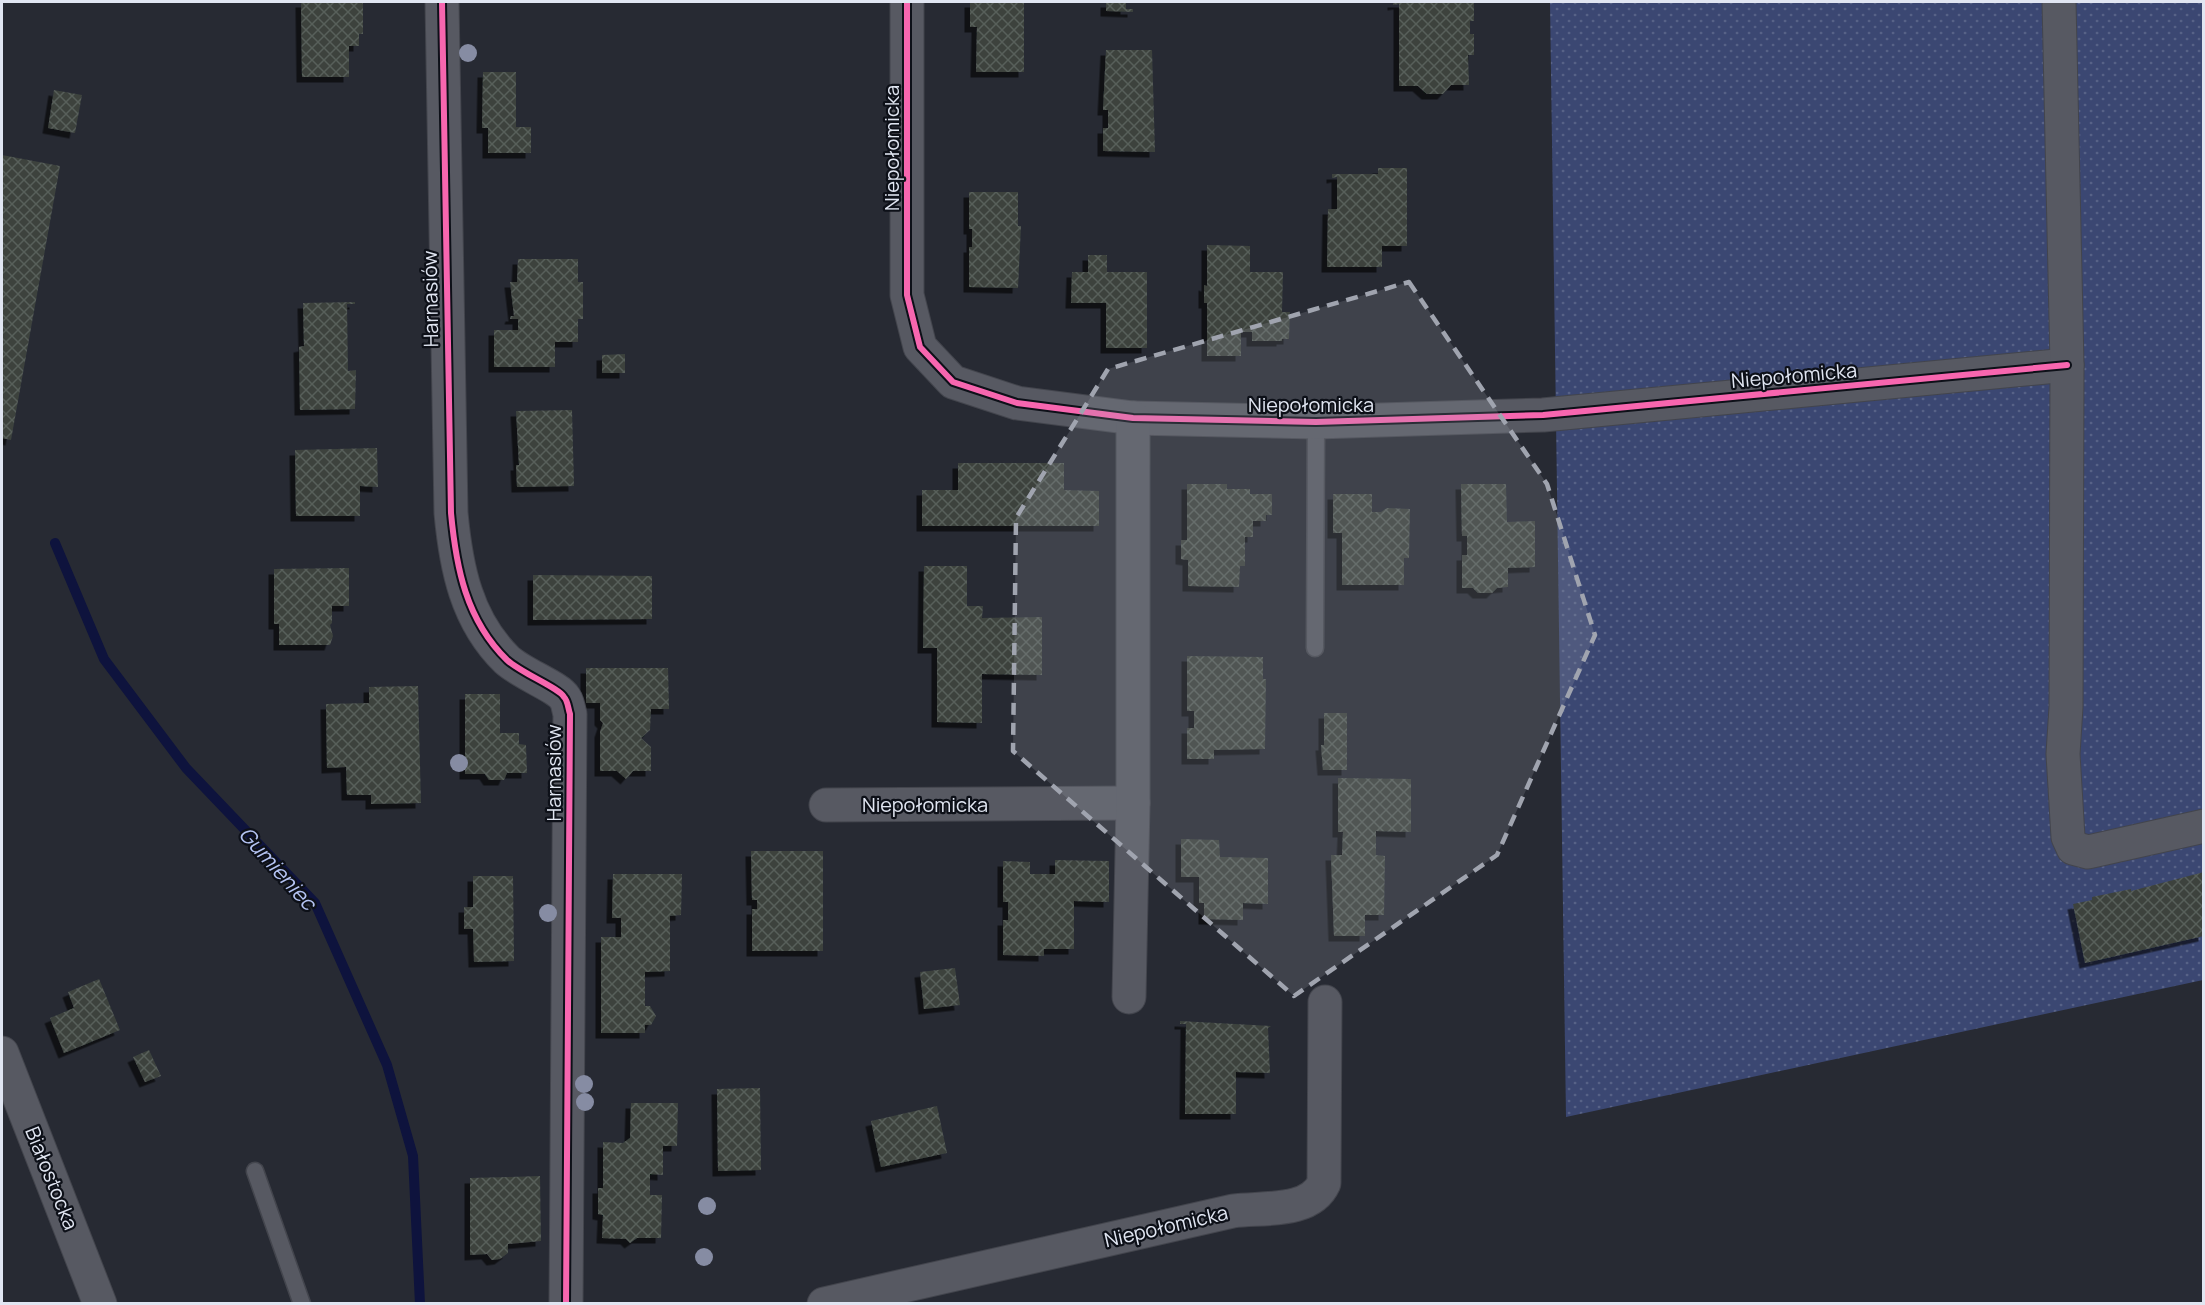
<svg xmlns="http://www.w3.org/2000/svg" width="2205" height="1305" font-family="Manrope,sans-serif">
<style>
.grass{fill:url(#grass-dots)}
.lines{fill:none;stroke-linecap:round;stroke-linejoin:round}
.stream{stroke:#0e133d;stroke-width:10}
.building{fill:url(#building-cross-hatch);filter:url(#shadow)}
.service-casing{stroke:#43454d;stroke-width:19}
.minor-casing{stroke:#43454d;stroke-width:35}
.service{stroke:#575962;stroke-width:16}
.minor{stroke:#575962;stroke-width:33}
.cycleway-casing{stroke:#0d1018;stroke-width:10}
.cycleway{stroke:#f766af;stroke-width:6}
.tree{fill:#868ca3}
.marked{fill:#a0a4af;fill-opacity:0.2;stroke:#a0a4af;stroke-width:4.5;stroke-dasharray:12 8;stroke-linejoin:round}
.labels{text-anchor:middle;dominant-baseline:central;stroke-width:4.5;stroke-linejoin:round;paint-order:stroke}
.street-label{font-size:20px;fill:#e1e6f2;stroke:#0d1018}
.water-label{font-size:21px;font-style:italic;fill:#b4c3f3;stroke:#0d1018}
</style>
<defs>
<pattern id="grass-dots" width="8" height="8" patternUnits="userSpaceOnUse" patternTransform="scale(1.5)"><rect width="8" height="8" fill="#3b4772"/><path d="M2 2h.1M6 6h.1" fill="none" stroke="#576287" stroke-width="1.8" stroke-linecap="round"/></pattern>
<pattern id="building-cross-hatch" width="8" height="8" patternUnits="userSpaceOnUse" patternTransform="scale(1.5)"><rect width="8" height="8" fill="#3c433e"/><path d="M0 0l8 8M0 8l8-8" fill="none" stroke="#585e5a"/></pattern>
<filter id="shadow"><feDropShadow dx="-5.5" dy="5.5" stdDeviation="0" flood-color="#0009"/></filter>
</defs>
<rect width="100%" height="100%" fill="#272a33"/>
<!-- grass -->
<path class="grass" d="M1550,2H2203V980L1566,1117Z"/>
<g class="lines">
<!-- stream -->
<path class="stream" d="M55,543L104,659L186,768L315,903L387,1065L413,1156L420,1304"/>
</g>
<!-- building -->
<g class="building">
<path d="M301,2H363V34H359V46H349V77H302Z"/>
<path d="M970,2H1024V72H976L977,27H970Z"/>
<path d="M1106,2H1126V9H1133V12L1106,11Z"/>
<path d="M1393,2H1474V21H1470V34H1474V55H1468L1469,85H1451L1443,94H1427L1418,86H1399V4L1393,5Z"/>
<path d="M1106,50H1152L1155,152L1103,151V128H1108V110H1103Z"/>
<path d="M483,72H516V127H531V153H488V128H482Z"/>
<path d="M54,90L82,95L75,133L48,128Z"/>
<path d="M2,155L60,166L11,440L2,438Z"/>
<path d="M1378,168H1407V246H1382V267H1327L1328,209H1337V177L1332,178V174H1378Z"/>
<path d="M969,192H1018V226H1021L1018,288L969,287V247H972V229H969Z"/>
<path d="M1207,245L1250,246V272H1283L1282,312H1290L1289,339H1282V341H1252V332H1241V356H1207V303H1204V285L1207,286Z"/>
<path d="M1088,255H1107V272H1147V348H1106V303H1071L1072,272H1088Z"/>
<path d="M518,259H578V282H583V319H578V342H555V367H494V330H518V319H510L511,316H514L510,282H517Z"/>
<path d="M355,302V304H347L348,371L356,370L355,409L300,410L299,347L304,346L303,303Z"/>
<path d="M625,354V373H602V355Z"/>
<path d="M572,410L574,486L517,487L516,465H519L516,411Z"/>
<path d="M377,448L378,487L360,486V516H296L295,450Z"/>
<path d="M958,463H1064V490L1099,491V526H922V490H958Z"/>
<path d="M1187,484H1227V489H1250V494H1272V515H1266V521H1253V537H1245V566H1240L1239,587L1188,586V560L1181,559V540H1187Z"/>
<path d="M1461,484H1506L1507,522L1535,521V567L1508,568V587L1497,588L1492,593H1478L1473,588H1462V555H1467V536H1462Z"/>
<path d="M1333,494H1372V512H1381L1387,508L1410,509L1409,558H1404V585H1342V533H1333Z"/>
<path d="M924,566H967V606H983L982,618L1042,617V675L982,674V723L937,722V648H923Z"/>
<path d="M349,568V606H332V623L330,625L333,636L330,645H279V624H274V569Z"/>
<path d="M533,575L652,576V619L533,620Z"/>
<path d="M1187,656L1263,657V679H1266L1265,749L1214,750V759H1187V728H1194V711H1187Z"/>
<path d="M586,668H668L669,709H651L650,730L641,738L651,747V771H633L626,779L617,771H600V732L603,723L600,720V703H586Z"/>
<path d="M418,686L421,803L371,804V795H347L346,767L327,768L326,704L369,703V687Z"/>
<path d="M465,694H500V733H519V744L526,745L527,773H507L504,780H489L485,774H465Z"/>
<path d="M1324,713H1347V770H1323L1321,745H1324Z"/>
<path d="M1338,778L1411,779V832L1376,831V855L1385,856L1384,915H1365V936H1334L1331,855H1342L1343,832H1338Z"/>
<path d="M1181,839L1219,840L1220,857L1268,858V904L1243,903V920L1204,919V903H1199V877H1181Z"/>
<path d="M751,851H823V951H752V909H757V900H752Z"/>
<path d="M1055,860L1109,861V902L1074,901V949H1044V956L1003,955V920H1008V902H1003V861L1030,862V874H1055Z"/>
<path d="M2204,872V936L2085,963L2073,904L2092,900V897L2131,889V891Z"/>
<path d="M613,874H682L681,915L670,916V971L645,972V1006H650L656,1016L651,1025H645V1033H601V937H621V918H612Z"/>
<path d="M473,876H513L514,961L474,962L473,929H464V907H473Z"/>
<path d="M955,968L960,1005L924,1009L920,972Z"/>
<path d="M99,979L120,1030L64,1053L50,1018L74,1008L68,992Z"/>
<path d="M1180,1021L1271,1026L1268,1028L1270,1073L1236,1072V1114H1185L1186,1024H1180Z"/>
<path d="M149,1050L161,1076L145,1082L133,1057Z"/>
<path d="M760,1088L761,1170L718,1171L717,1089Z"/>
<path d="M631,1103H678L677,1146H663V1175L650,1174V1195H662L661,1238H637L630,1243L626,1239L602,1238L603,1215L598,1214V1188H603V1142L623,1143L630,1138Z"/>
<path d="M937,1106L947,1153L881,1167L871,1121Z"/>
<path d="M540,1176L541,1241L508,1244V1253L500,1259L492,1260L487,1254L470,1255V1178Z"/>
</g>
<g class="lines">
<defs>
<g id="service">
<path d="M1315,648L1316,422"/>
<path d="M255,1171L302,1304"/>
</g>
<g id="minor">
<path d="M442,2L451,513C456,567 466,620 507,660C521,673 559,688 564,697C568,701 568,708 570,714L566,1304"/>
<path d="M907,2V295L920,347L953,382L1017,403L1133,418L1316,422L1543,415L2067,365"/>
<path d="M2059,2L2067,365L2066,707L2063,754L2068,837L2073,848L2088,852L2204,826"/>
<path d="M826,805L1133,803"/>
<path d="M1129,997L1133,803V418"/>
<path d="M2,1053L100,1304"/>
<path d="M824,1304L1233,1211C1262,1207 1310,1214 1324,1183L1325,1002"/>
</g>
</defs>
<!-- service casing -->
<use href="#service" class="service-casing"/>
<!-- minor casing -->
<use href="#minor" class="minor-casing"/>
<!-- service -->
<use href="#service" class="service"/>
<!-- minor -->
<use href="#minor" class="minor"/>
<defs>
<g id="cycleway">
<path d="M442,2L451,513C456,567 466,620 507,660C521,673 559,688 564,697C568,701 568,708 570,714L566,1304"/>
<path d="M907,2V295L920,347L953,382L1017,403L1133,418L1316,422L1543,415L2067,365"/>
</g>
</defs>
<!-- cycleway casing -->
<use href="#cycleway" class="cycleway-casing"/>
<!-- cycleway -->
<use href="#cycleway" class="cycleway"/>
</g>
<!-- trees -->
<g class="tree">
<circle cx="468" cy="53" r="9"/>
<circle cx="459" cy="763" r="9"/>
<circle cx="548" cy="913" r="9"/>
<circle cx="584" cy="1084" r="9"/>
<circle cx="585" cy="1102" r="9"/>
<circle cx="707" cy="1206" r="9"/>
<circle cx="704" cy="1257" r="9"/>
</g>
<!-- marked area -->
<path class="marked" d="M1409,282L1547,484L1595,635L1497,855L1294,996L1013,751L1016,518L1108,369Z"/>
<g class="labels">
<!-- street labels -->
<g class="street-label">
<text transform="translate(891 148) rotate(-90)">Niepołomicka</text>
<text transform="translate(430 299) rotate(-91)">Harnasiów</text>
<text transform="translate(1794 375) rotate(-5)">Niepołomicka</text>
<text x="1311" y="404">Niepołomicka</text>
<text transform="translate(553 773) rotate(-90)">Harnasiów</text>
<text x="925" y="804">Niepołomicka</text>
<text transform="translate(52 1178) rotate(68)">Białostocka</text>
<text transform="translate(1166 1226) rotate(-13)">Niepołomicka</text>
</g>
<!-- water labels -->
<g class="water-label">
<text transform="translate(278 868) rotate(48)">Gumieniec</text>
</g>
</g>
<!-- border -->
<rect width="2205" height="1305" fill="none" stroke="#e1e6f2" stroke-width="6"/>
</svg>
